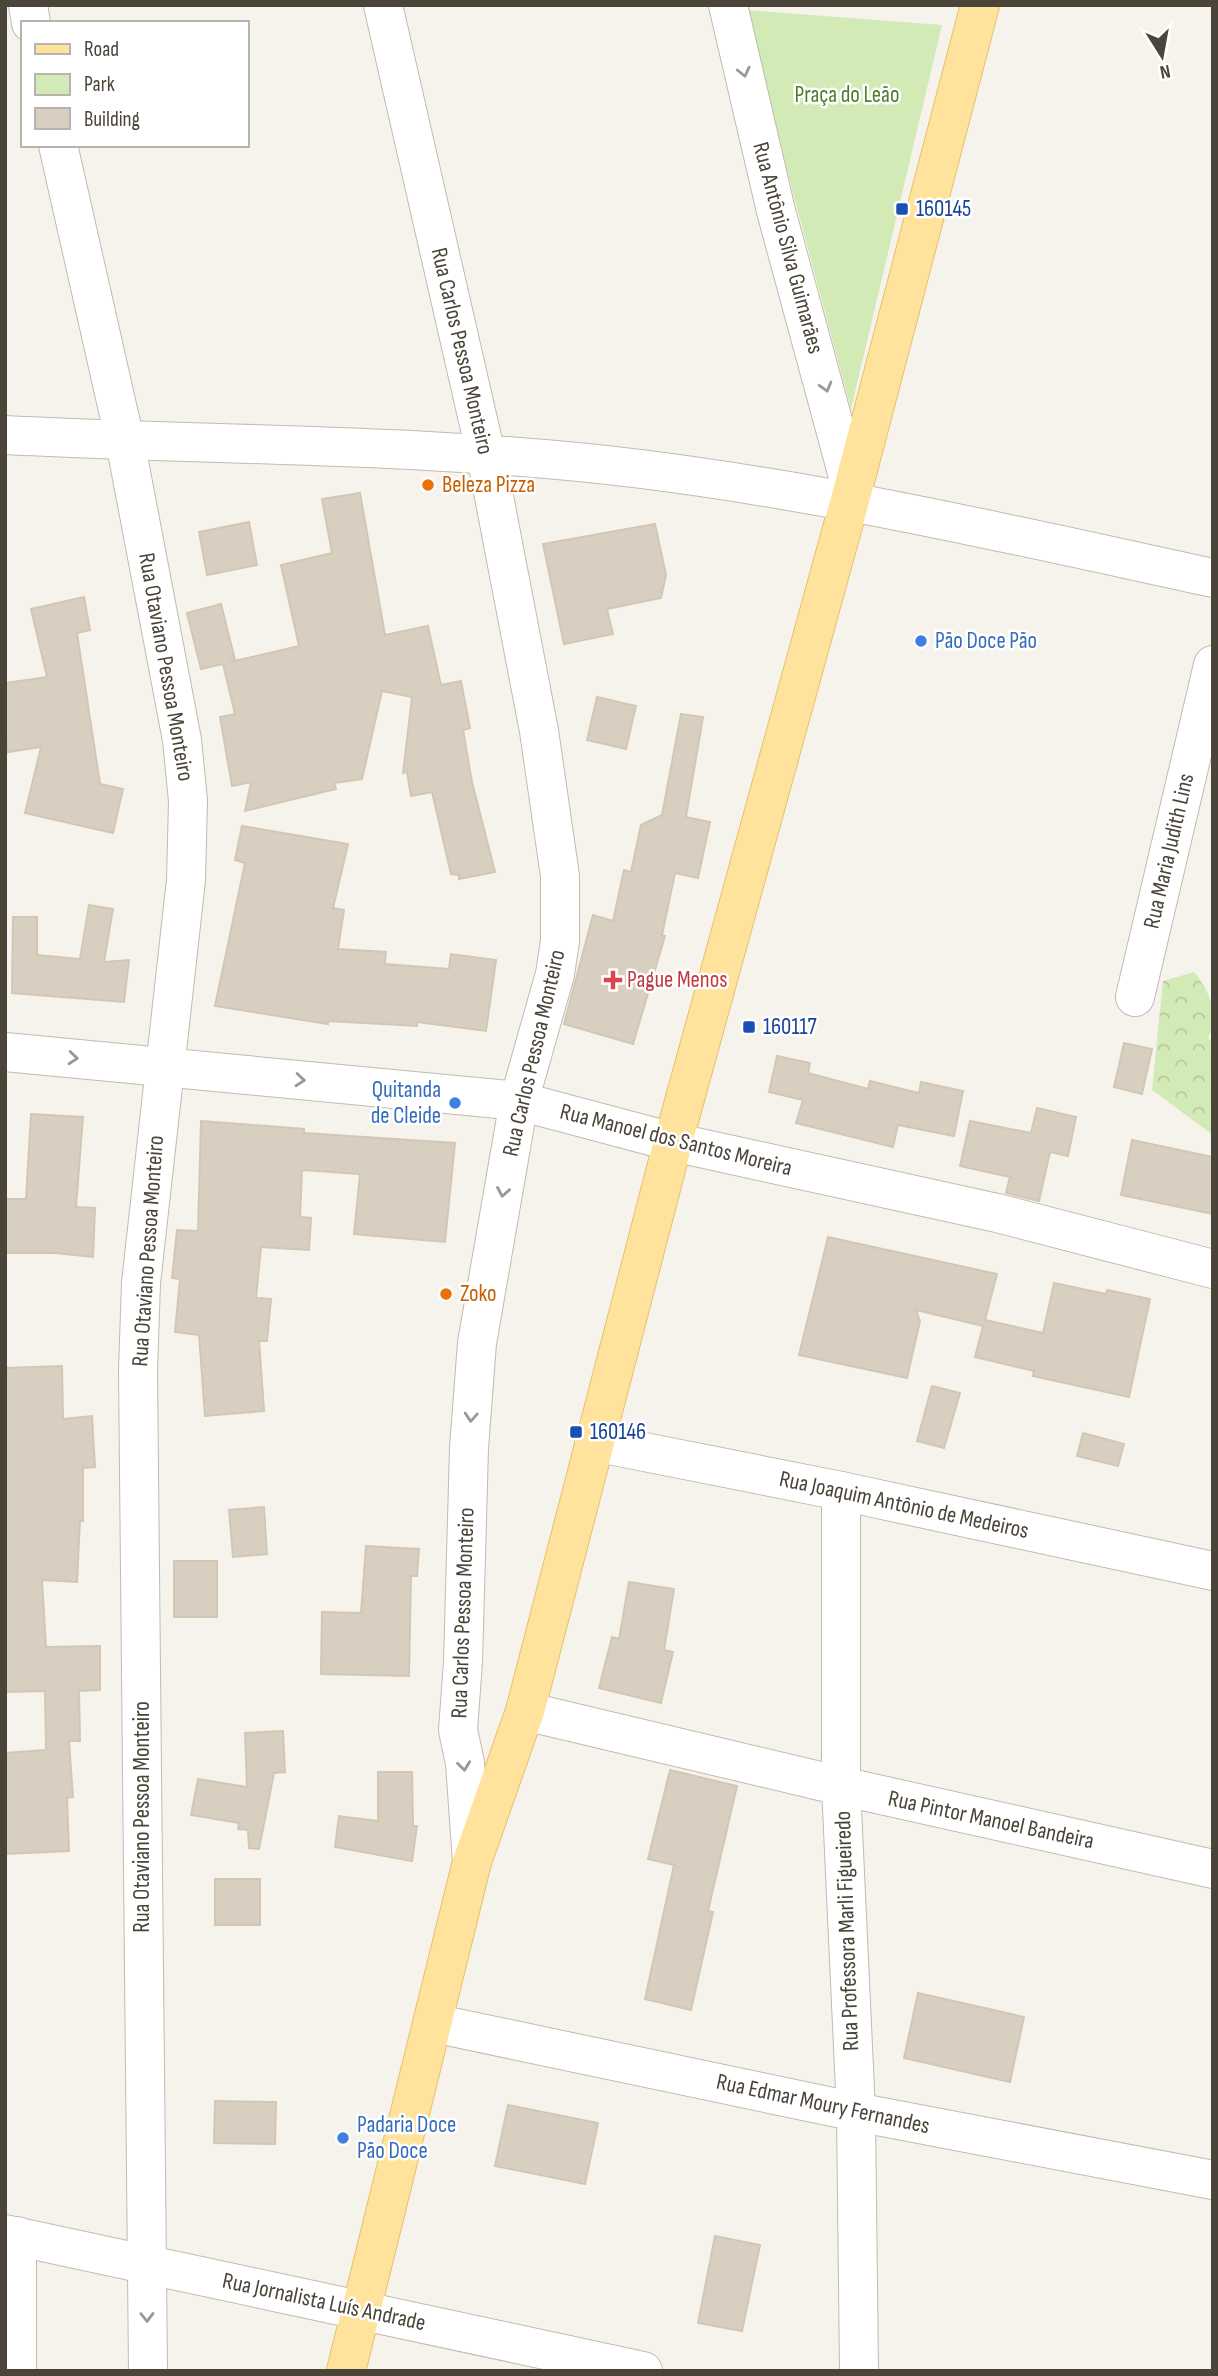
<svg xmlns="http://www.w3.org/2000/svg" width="1218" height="2376" font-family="'Sofia Sans Condensed',sans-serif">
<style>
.forest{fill:url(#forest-crowns)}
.park{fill:#d2eab5}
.building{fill:#d8cfc1;stroke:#d3c7b4;stroke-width:2}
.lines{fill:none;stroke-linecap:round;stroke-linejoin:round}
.minor-casing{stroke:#c2bbae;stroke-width:40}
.major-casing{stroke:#e6c16a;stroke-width:40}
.minor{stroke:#fff;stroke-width:38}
.major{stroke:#ffe39c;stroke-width:38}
.oneway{stroke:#9c9892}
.transit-dot{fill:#1a4fb4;stroke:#fff;stroke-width:2.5}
.food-dot{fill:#e8710a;stroke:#fff;stroke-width:2.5}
.shop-dot{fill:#3f7fe0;stroke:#fff;stroke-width:2.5}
.health-dot{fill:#e0444e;stroke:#fff;stroke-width:2.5}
.labels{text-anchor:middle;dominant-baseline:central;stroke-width:5;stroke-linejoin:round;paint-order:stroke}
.park-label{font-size:23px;fill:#4a7f2a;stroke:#fff}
.transit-label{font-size:23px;fill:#164399;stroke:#fff;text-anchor:start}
.street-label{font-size:23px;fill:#4b4439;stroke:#fff}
.food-label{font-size:23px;fill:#c56008;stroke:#fff;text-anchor:start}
.shop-label{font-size:23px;fill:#366cbe;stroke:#fff;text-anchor:start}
.health-label{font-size:23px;fill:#be3a42;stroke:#fff;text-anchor:start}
</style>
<defs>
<pattern id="forest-crowns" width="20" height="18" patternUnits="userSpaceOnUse" patternTransform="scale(1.75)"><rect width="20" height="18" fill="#d2eab5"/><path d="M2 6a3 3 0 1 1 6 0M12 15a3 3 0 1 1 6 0" fill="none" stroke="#b6ca9c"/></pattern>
</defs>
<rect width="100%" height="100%" fill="#f6f3ec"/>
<!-- forest -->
<path class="forest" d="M1194,972C1211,994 1218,1011 1208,1039L1213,1040V1135L1152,1090L1163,981Z"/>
<!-- park -->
<path class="park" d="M744,10L942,25L851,409Z"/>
<!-- building -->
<g class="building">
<path d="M360,493L385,635L428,626L441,685L461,681L470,728L463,730L472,782L495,872L459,879V875L451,874L432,792L411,796L407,772L403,773L412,697L382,691L362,779L334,783L336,789L245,811L251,782L232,786L220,717L235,714L223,664L201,669L187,613L221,604L235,660L230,662L299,646L281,565L332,553L322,499Z"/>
<path d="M249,522L257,565L207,575L199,532Z"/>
<path d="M655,524L666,575L661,598L607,609L613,634L564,644L543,544Z"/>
<path d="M84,597L90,630L77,633L100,784L123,789L113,833L25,813L41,747L8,752L5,731V683L47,677L31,609Z"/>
<path d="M597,697L636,706L626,749L587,740Z"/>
<path d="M681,714L703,717L686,817L710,822L698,878L675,873L662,935L665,936L633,1044L564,1024L593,915L613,921L624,870L631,872L641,825L662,815Z"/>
<path d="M242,826L348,844L333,908L344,910L338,949L386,952L385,964L449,969L451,954L496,960L486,1031L417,1022V1026L328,1021V1024L215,1006L245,863L235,860Z"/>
<path d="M89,905L113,909L104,962L129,960L124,1002L12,993L13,917H37V955L80,959Z"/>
<path d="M1124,1043L1152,1049L1142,1094L1114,1087Z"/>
<path d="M777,1056L810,1063L808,1073L868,1089L870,1081L919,1093L921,1082L963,1091L954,1136L898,1125L893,1147L796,1123L803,1100L769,1092Z"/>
<path d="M1037,1108L1076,1117L1068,1156L1050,1152L1039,1201L1006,1193L1010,1177L960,1166L970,1121L1031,1133Z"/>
<path d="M31,1114L83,1117L76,1207L95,1208L93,1257L55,1253H5V1199H26Z"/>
<path d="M201,1121L304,1129V1133L455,1143L445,1242L354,1234L360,1174L302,1170L300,1217L311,1218L309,1250L261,1247L256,1298L271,1299L267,1341H259L264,1411L205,1416L199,1335L175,1332L180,1279L172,1278L177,1230L198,1231Z"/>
<path d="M1132,1140L1213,1157V1214L1121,1195Z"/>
<path d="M828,1237L997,1274L985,1320L1043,1333L1054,1283L1106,1294L1107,1290L1150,1299L1129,1397L1033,1376L1034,1371L975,1357L983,1326L916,1310L920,1321L907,1378L799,1355Z"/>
<path d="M62,1366L63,1419L92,1416L95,1467L83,1468V1521H80L77,1582L42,1580L46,1647L100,1646V1690L79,1691L80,1741H69L73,1797L67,1798L69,1851L5,1854V1753L46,1750L45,1691L5,1692V1368Z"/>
<path d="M932,1386L960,1393L944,1448L917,1441Z"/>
<path d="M1083,1433L1124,1444L1118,1466L1077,1456Z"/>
<path d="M264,1507L267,1554L233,1557L229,1510Z"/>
<path d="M366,1546L419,1549L417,1576H411L409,1676L321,1674L322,1612L361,1613Z"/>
<rect x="174" y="1561" width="43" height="56"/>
<path d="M629,1582L674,1589L664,1650L673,1652L661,1703L599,1688L612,1637L619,1639Z"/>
<path d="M283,1731L285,1772L274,1773L259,1849L249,1848L248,1830L238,1829L239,1823L191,1815L198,1779L247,1787L245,1733Z"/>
<path d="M670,1770L737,1786L708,1911L713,1912L691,2010L645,1999L674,1865L648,1859Z"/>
<path d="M378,1772H412L413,1826H417L412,1861L335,1847L339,1816L378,1821Z"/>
<rect x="215" y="1879" width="45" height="46"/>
<path d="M918,1993L1024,2017L1010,2082L904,2058Z"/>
<path d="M215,2101L276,2102L275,2144L214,2143Z"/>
<path d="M508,2105L598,2123L585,2184L495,2166Z"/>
<path d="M715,2236L760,2245L742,2331L698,2323Z"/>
</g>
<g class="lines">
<defs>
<g id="minor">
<path d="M28,5L31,23"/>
<path d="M383,5L486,455L539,731L560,876V941L555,974L519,1101L477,1343L469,1448L463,1662L458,1730L465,1763L472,1862"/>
<path d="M728,5L776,211L852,491"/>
<path d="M58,145L125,441L182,740L188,801L186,880L141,1283L138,1370L148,2371"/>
<path d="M5,435C217,446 431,443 641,469C834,493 1023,537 1213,578"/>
<path d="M1135,997L1213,665"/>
<path d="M5,1052L519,1101L673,1142L997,1213L1213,1269"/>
<path d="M594,1442L841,1491L1213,1571"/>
<path d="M841,1491V1786L856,2112L859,2371"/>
<path d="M525,1711L841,1786L1213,1869"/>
<path d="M433,2023L856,2112L1213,2180"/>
<path d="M5,2234L643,2371"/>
<path d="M17,2236V2371"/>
</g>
<path id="major" d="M346,2371L472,1862L525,1711L673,1142L850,500L980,5"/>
</defs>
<!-- minor casing -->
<use href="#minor" class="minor-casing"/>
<!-- major casing -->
<use href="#major" class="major-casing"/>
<!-- minor -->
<use href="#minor" class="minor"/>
<!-- major -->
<use href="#major" class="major"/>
</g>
<!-- one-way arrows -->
<defs><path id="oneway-chevron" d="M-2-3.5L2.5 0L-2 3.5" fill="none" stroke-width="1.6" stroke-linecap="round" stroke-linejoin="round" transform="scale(1.75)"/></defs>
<g class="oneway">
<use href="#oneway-chevron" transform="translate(744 72) rotate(77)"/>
<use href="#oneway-chevron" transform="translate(826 387) rotate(74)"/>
<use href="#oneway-chevron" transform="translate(73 1058) rotate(5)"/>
<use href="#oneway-chevron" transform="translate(300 1080) rotate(5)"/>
<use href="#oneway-chevron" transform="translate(503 1192) rotate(100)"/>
<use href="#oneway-chevron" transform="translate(471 1417) rotate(94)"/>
<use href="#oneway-chevron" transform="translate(464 1766) rotate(83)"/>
<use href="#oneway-chevron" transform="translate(147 2317) rotate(89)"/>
</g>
<!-- markers -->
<g class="transit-dot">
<rect x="895" y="202" width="14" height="14" rx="3.5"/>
<rect x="742" y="1020" width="14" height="14" rx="3.5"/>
<rect x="569" y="1425" width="14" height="14" rx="3.5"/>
</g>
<g class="food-dot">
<circle cx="428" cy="485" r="7"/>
<circle cx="446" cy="1294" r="7"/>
</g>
<g class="shop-dot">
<circle cx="921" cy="641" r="7"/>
<circle cx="455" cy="1103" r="7"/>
<circle cx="343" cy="2138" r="7"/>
</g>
<path class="health-dot" d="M609.5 969.5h7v7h7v7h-7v7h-7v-7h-7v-7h7z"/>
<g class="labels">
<!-- park labels -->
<g class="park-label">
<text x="847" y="95">Praça do Leão</text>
</g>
<!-- transit labels -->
<g class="transit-label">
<text x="916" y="209">160145</text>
<text x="763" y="1027">160117</text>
<text x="590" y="1432">160146</text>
</g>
<!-- street labels -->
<g class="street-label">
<text transform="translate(788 248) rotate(75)">Rua Antônio Silva Guimarães</text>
<text transform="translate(462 351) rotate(77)">Rua Carlos Pessoa Monteiro</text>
<text transform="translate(166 667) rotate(80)">Rua Otaviano Pessoa Monteiro</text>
<text transform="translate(1169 851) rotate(-77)">Rua Maria Judith Lins</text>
<text transform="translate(534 1053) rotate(-77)">Rua Carlos Pessoa Monteiro</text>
<text transform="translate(676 1140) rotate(14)">Rua Manoel dos Santos Moreira</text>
<text transform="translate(148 1251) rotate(-86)">Rua Otaviano Pessoa Monteiro</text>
<text transform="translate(904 1505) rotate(12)">Rua Joaquim Antônio de Medeiros</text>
<text transform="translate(463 1613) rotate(-88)">Rua Carlos Pessoa Monteiro</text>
<text transform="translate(142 1817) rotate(-90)">Rua Otaviano Pessoa Monteiro</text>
<text transform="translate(991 1820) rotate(12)">Rua Pintor Manoel Bandeira</text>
<text transform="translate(847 1931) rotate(-92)">Rua Professora Marli Figueiredo</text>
<text transform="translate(823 2104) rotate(12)">Rua Edmar Moury Fernandes</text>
<text transform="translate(324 2302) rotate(12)">Rua Jornalista Luís Andrade</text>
</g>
<!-- food labels -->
<g class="food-label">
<text x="442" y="485">Beleza Pizza</text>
<text x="460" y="1294">Zoko</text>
</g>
<!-- shop labels -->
<g class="shop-label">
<text x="935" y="641">Pão Doce Pão</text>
<text x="441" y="1090" text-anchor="end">Quitanda<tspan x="441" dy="26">de Cleide</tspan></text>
<text x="357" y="2125">Padaria Doce<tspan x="357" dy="26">Pão Doce</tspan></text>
</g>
<!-- health labels -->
<g class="health-label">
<text x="627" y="980">Pague Menos</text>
</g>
</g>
<!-- border -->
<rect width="1218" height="2376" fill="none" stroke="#4b4439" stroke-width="14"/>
<!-- legend -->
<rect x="21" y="21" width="228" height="126" fill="#ffffff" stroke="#b7b4b0" stroke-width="2"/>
<rect x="35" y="44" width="35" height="10" fill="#ffe39c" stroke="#b7b4b0" stroke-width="2"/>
<text x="84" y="56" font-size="21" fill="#4b4439">Road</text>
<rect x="35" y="74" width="35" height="21" fill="#d2eab5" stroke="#b7b4b0" stroke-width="2"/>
<text x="84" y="91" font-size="21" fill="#4b4439">Park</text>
<rect x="35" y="108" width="35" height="21" fill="#d8cfc1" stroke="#b7b4b0" stroke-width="2"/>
<text x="84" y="126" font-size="21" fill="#4b4439">Building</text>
<!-- north arrow -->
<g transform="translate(1162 56) rotate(169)" stroke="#ffffff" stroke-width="5" paint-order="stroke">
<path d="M0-5L12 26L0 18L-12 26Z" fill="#4b4439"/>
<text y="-10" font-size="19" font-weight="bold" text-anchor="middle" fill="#4b4439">N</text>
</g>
</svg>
